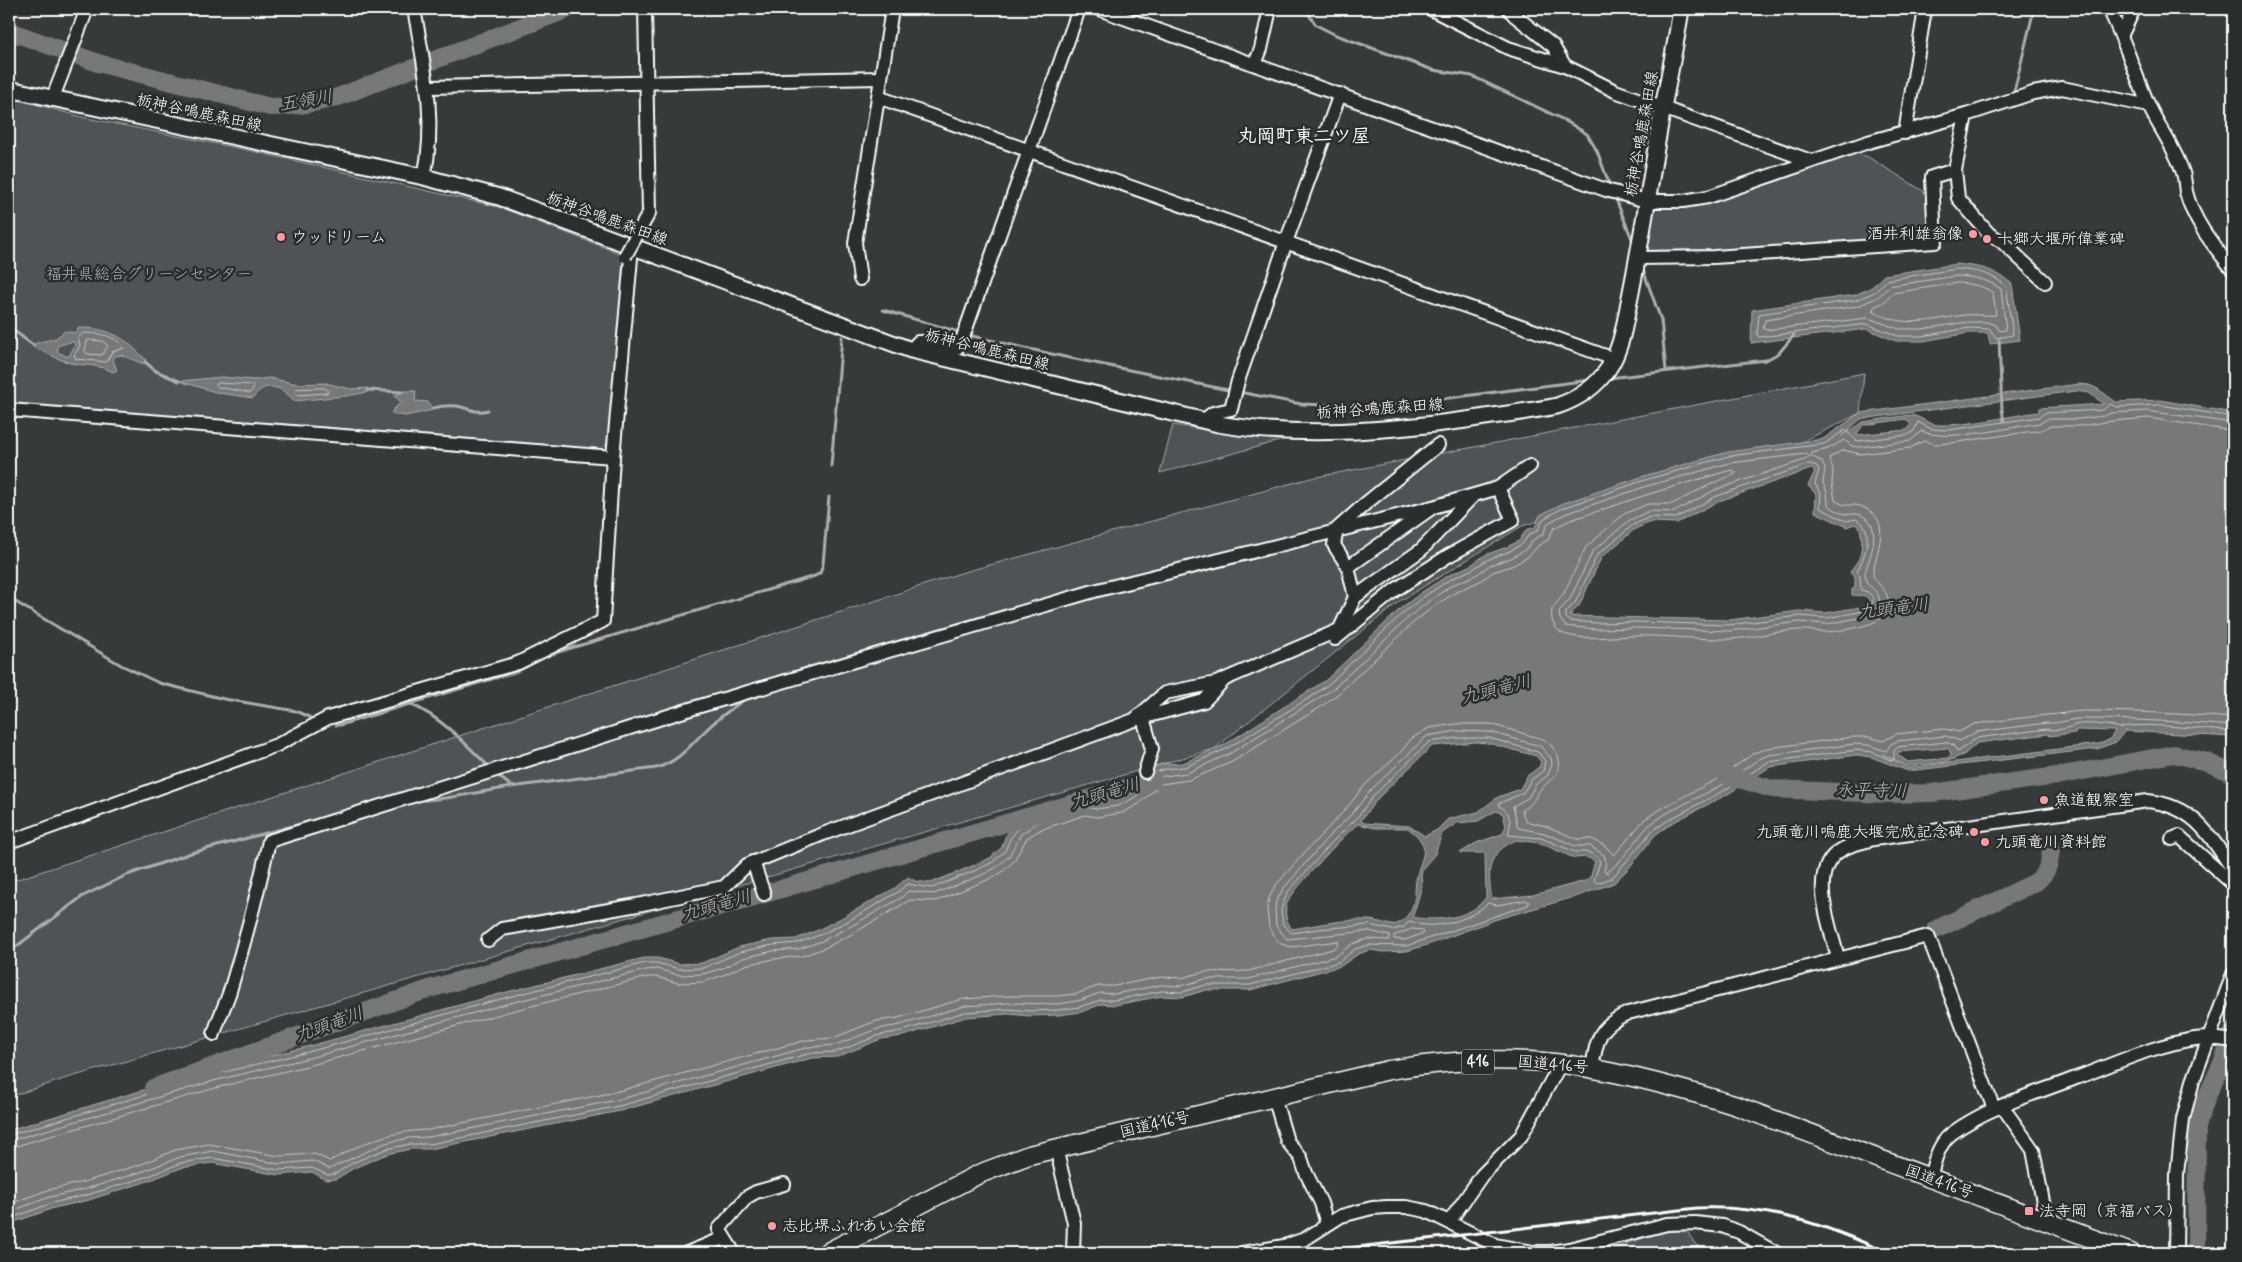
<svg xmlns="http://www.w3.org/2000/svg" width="2242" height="1262" font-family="Mynerve,'Klee One',sans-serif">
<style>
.green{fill:#505354;stroke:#a8a9aa}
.water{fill:#767879;stroke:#adaeaf;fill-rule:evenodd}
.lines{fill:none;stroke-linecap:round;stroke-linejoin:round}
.shore{stroke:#c8c9c9;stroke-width:1}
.stream{stroke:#adaeaf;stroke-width:3}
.river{stroke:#767879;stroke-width:18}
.minor-casing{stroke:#fff;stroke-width:16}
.major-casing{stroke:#fff;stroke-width:19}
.highway-casing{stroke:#fff;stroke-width:21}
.minor{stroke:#2a2d2e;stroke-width:12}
.major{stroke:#2a2d2e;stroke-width:15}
.highway{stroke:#2a2d2e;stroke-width:18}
.rail{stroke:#fff;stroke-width:3}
.minor-bridge-casing{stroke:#fff;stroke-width:16;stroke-linecap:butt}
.minor-bridge{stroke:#2a2d2e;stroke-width:12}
.poi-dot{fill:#ff9aa2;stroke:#2a2d2e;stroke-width:2}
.labels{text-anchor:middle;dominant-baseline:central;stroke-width:5;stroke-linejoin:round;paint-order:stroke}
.shield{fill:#2a2d2e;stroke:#bfc0c0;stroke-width:1}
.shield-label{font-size:15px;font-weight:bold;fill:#fff}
.street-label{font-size:16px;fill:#fff;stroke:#2a2d2e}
.poi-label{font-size:16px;fill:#fff;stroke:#2a2d2e;text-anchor:start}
.park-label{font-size:16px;fill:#b0b2b2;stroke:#2a2d2e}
.water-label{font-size:18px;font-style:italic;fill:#b4b5b5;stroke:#2a2d2e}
.quarter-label{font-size:19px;font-weight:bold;fill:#fff;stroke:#2a2d2e}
</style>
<rect width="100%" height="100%" fill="#373a3b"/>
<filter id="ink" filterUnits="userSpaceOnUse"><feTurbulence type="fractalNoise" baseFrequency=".02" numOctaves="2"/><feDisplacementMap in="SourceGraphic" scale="10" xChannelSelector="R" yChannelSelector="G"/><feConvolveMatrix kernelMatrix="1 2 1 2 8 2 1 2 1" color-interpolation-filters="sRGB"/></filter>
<g filter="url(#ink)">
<!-- green -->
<g class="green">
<path d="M9,97L86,118L243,149L499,207L619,253L623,260L618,335L607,444L599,452L334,428L9,404Z"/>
<path d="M1849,151L1868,157L1933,197L1935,242L1638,258L1647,201H1683Z"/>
<path d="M1864,373L1860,413L1800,443L1522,526L1400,601L1214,749L64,1079L9,1097V882L964,572L1311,478Z"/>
<path d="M1173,425L1283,440L1160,473Z"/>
<path d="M1668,1230L1687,1231L1695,1244L1709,1253H1612L1613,1248Z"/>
<path d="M1416,1248L1424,1253H1356Z"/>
</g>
<!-- water -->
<g class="water">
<path d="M1957,264C1981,267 1993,268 2012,284L2020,340L1990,344L1988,333H1969L1923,341H1896L1867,329L1751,343L1752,310L1855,295L1872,287L1884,275Z"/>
<path d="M78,328C111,328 124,337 146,360L144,364L121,355L115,356L113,360L117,370L113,372C99,364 85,366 70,363C56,359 46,352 33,347V344L56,338L65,331L76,333ZM70,342H74L75,345L69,356H66L58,352L57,346Z"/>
<path d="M222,377L254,380L269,378L298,384L325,383L351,389L368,388V392L346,396L294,401C282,386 264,380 253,398L219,393L179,381Z"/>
<path d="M2079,384L2089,385L2098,389L2116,402L2160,400L2233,413V737L2125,731L2116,742L2097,749L1908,771L1871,757L1856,755L1770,767L1728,794L1672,823L1655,835L1629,868L1614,883L1578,896L1497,919L1430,944L1407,951L1384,952L1370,950L1358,954L1341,966L1250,990H1206L1183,997L1162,996L1115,1005L1102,1004L1081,1012L1059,1015L1030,1016L1008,1014L966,1017L903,1036L881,1039L837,1057L812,1058L620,1111L430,1149H411L387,1154L354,1168L336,1179L326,1180L312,1172L279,1175L212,1163L181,1168L148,1181L89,1200L54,1208L9,1224V1130L214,1069L306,1047L507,992L644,958H658L680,964L702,963L739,947L772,940L796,939L818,930L845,916L895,888L908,877L915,881L931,883L977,864L990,858L1002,847L1005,837L1017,822L1033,812L1083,795L1095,798L1114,796L1127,790L1152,767L1164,764L1183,763L1224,745L1326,680L1401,608L1422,592L1447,576L1471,565L1485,555L1507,547L1519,541L1526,530L1535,527L1540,515L1561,504L1644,476L1728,452L1823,439L1860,413ZM2076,391L2089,393L2104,404L2039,408V412C2008,416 1969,426 1939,425C1928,425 1921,416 1910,415L1863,422L1841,436L1861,419ZM1906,419L1911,425L1907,430L1856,435L1863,425ZM1811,469L1815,471L1808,486L1816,494L1815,512L1847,527L1854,524L1859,526C1863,537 1863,553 1857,562C1854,566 1852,568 1850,573L1855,576V586L1852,590V595L1865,596L1869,599L1867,606L1825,613L1799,611L1729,620L1569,616L1579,606L1601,558L1635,529L1651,522L1677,523L1719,501ZM2076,730L2115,731C2111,739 2107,742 2098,744L1908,768L1882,754L1908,766L1946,762L1965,754L1977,743L2048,734L2049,736L2075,733ZM1476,742L1488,743L1536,756L1541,762L1539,767L1527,776L1520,789L1498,797L1478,812L1448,819L1437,830L1425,836L1409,826L1364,823L1361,820L1379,797L1432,746ZM1948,748L1951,754L1948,758L1908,762L1898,755V752ZM1496,811L1503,814L1506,826L1502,834L1476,843L1460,853H1485L1486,897C1473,916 1450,919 1428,919C1422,918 1417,919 1413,916L1422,886L1421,874L1423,868L1435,854L1442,833L1457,823L1478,821ZM1358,824L1375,828H1408C1429,845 1425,850 1418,871C1413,885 1418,900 1409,913C1405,919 1399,925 1391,925C1384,924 1376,920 1369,920C1343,919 1317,925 1292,929C1286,921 1284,912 1287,903C1293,890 1345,833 1358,824ZM1516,840L1540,843L1574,858L1586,857L1595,861L1591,876L1585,881L1533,895L1492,899C1487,869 1487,854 1516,840Z"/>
<path d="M405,391H416L415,401L428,402L433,410L405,416L392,414V411L401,402L394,396Z"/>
</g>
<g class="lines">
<!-- shore -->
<g class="shore">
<path d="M1957,269C1977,271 1991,273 2006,286L2013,335L1996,338L1990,329L1969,328L1922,336H1898L1867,324L1759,337L1757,335L1759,314L1856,300L1875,292L1887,280Z"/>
<path d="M1957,276C1974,277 1987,279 2001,289L2006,330L2000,331L1995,325L1987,322H1968L1922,329H1899L1868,318L1766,330L1763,328L1765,320L1858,306L1878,297L1890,286Z"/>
<path d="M1958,283C1970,284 1983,285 1993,293L1996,315C1987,316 1975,314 1965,315C1934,319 1901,330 1873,310L1874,307L1884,302L1894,293Z"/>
<path d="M83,333C96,333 117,335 124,348L112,352L106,362L76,359L74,355L80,346L78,338Z"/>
<path d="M88,340L103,341L108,346L102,355L87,354L85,351Z"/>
<path d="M219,383L252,385L254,388L250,393L218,387L216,385Z"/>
<path d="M324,388L328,390L327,393L297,395L294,391L296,389Z"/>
<path d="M1810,464L1817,466L1819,470L1815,484L1821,493L1820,508L1846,521L1856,519C1876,528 1865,557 1857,571L1860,576L1861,590L1868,592L1874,598L1870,610L1826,618L1799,616L1729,625L1637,622L1597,623L1570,621L1566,618V612L1575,603L1597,555L1633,525L1650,517L1676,518L1717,496Z"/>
<path d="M1153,773L1165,769L1185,767L1226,749L1311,697L1330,683L1404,612L1425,596L1449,580L1473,569L1487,560L1510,551L1522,544L1529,535L1538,530L1543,519L1563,508L1645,480L1729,456L1824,444L1845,430L1857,441L1908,435L1914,431L1918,422L1931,429L1949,430L2039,417L2045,413L2103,410L2110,404L2117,407L2160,405L2233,417"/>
<path d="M1412,929L1423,930L1424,933L1405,940L1394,939V936Z"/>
<path d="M9,1135L216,1074L308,1052L508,997L645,963H657L679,969L703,968L740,952L773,945L797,943L820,935L848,921L898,892L907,884L932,888L979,869L993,862L1005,851L1010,839L1017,830L1034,817L1083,801L1095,803L1116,800L1130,794L1144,779"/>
<path d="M9,1141L217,1080L309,1058L510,1003L646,970L657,969L679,975L703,974L723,968L743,958L773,951L799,949L822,941L851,926L901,898L908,891L934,894L982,875L997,867L1009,856L1021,834L1037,823L1084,807L1096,809L1118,806L1134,798L1157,777L1187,773L1229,754L1333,689L1409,617L1429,601L1452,585L1476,575L1490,565L1511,558L1525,550L1533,540L1543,534L1548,523L1565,514L1647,486L1730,463L1806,454L1809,456L1807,459L1715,490L1674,512L1649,511L1630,520L1593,551L1570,599L1559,611L1560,619L1565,626L1596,629L1637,628L1729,631L1799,622L1827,624L1873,615C1885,603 1879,592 1867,584C1866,580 1864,573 1866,569C1871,555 1882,526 1863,516C1856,512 1852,515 1845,514C1839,513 1833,508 1828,505L1827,492L1823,483L1825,468L1821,461L1811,456L1812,453L1828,449L1844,440L1852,446L1859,447L1910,441L1922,431C1947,443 2010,427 2040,423L2048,419H2079L2104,416L2111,413L2147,411L2233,423"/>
<path d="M9,1148L219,1087L311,1065L512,1011L647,977H656L678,983L704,982L726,974L745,965L774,959L802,956L825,948L854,933L910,900L936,901L985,881L1001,873L1014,861L1027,838L1040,830L1085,815L1097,817L1122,813L1139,804L1161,784L1189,780L1232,762L1319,708L1339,693L1414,622L1433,607L1456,592L1480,581L1493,572L1514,565L1529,556L1538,546L1548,540L1554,528L1568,521L1649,494L1731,470L1737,472L1735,474L1711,484L1672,504H1648L1624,514L1586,547L1563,595L1552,609C1550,619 1554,630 1564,634C1583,641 1615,636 1636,636C1667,635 1699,640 1730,639C1753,638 1775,631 1798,630C1807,629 1816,632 1824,632C1836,632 1875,626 1882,617C1900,594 1873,584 1873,574C1874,554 1895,521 1863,507C1852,502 1846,509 1835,500L1832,483L1833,469L1829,458L1843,450L1860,454L1910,448L1924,441L1935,444L1951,443L2041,430L2051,426H2080L2113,421L2148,418L2233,431"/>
<path d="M9,1204L48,1190L84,1182L142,1164L175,1150L209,1144L279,1156L315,1154L330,1161C364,1142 390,1131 428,1130L615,1092L807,1040L833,1038L876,1021L898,1018L963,999L1007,996H1057L1076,994L1098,986H1114L1161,977L1181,978L1204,972L1248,971L1333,949L1338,945V941L1292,947L1281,944L1272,934L1269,927L1267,910L1269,898L1276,885L1305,852L1345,810L1365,785L1399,754L1411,739L1429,728L1456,724H1490L1543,739L1550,744L1558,755C1563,776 1552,777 1541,789C1532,800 1537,801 1522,810L1525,821L1546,826L1577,839H1592L1605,846L1614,855L1645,819L1664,807L1719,778L1754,753L1767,748L1854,737H1869L1883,741L1896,734L1944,729L1959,732L1974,724L2046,715C2059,715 2071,711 2084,711C2133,711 2183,714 2233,718"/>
<path d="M9,1212L50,1197L86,1189L144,1171L180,1157L213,1151L279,1164L313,1161L329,1169L385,1143L409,1138L429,1137L617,1100L809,1047L835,1045L878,1029L900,1025L965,1006L1008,1003L1058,1004L1078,1001L1100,993L1114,994L1161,985L1181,986L1205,979H1249L1336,956L1352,944L1367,939L1389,940L1390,936L1369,931L1287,939L1276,926L1275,909L1276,901L1283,889L1328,837L1351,815L1371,790L1427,736L1457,731L1490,732L1540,746L1551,758L1552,764L1548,775L1536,784L1528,798L1513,806L1518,828L1544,833L1576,846H1590L1604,855L1606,862L1604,871L1607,873L1621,860L1648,826L1667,813L1722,785L1759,759L1769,755L1855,744L1868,745L1886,751L1891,744L1897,741L1946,736L1960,741L1976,732L2047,723C2060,724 2071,718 2084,719C2134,719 2183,722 2233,726"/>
<path d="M9,1219L52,1203L87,1195L146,1177L181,1163L212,1158L279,1170L312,1168L328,1175L335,1174L352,1163L386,1149L410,1144H430L619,1106L811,1053L836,1052L880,1035L902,1031L965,1012L1008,1009L1031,1011L1058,1010L1079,1007L1101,1000H1115L1162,991L1182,992L1206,985H1250L1339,962L1355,949L1369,945L1406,946L1528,905L1529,902L1526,900L1497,905L1488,903C1471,920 1433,932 1410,921L1404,927L1392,930L1369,925L1317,929L1292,933L1283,925L1281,910L1287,893L1333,841L1356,819L1375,794L1429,742L1457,738H1489L1538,752L1545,761L1543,771L1531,780L1523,793L1498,804L1499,806C1512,812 1511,823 1508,835L1541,838L1575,852H1588L1597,857L1600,862L1594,880L1597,883L1612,878L1652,831L1670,819L1725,790L1768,762L1856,750L1873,752L1892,761L1894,759V751L1898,747L1946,742L1953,745L1958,752L1976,738L2047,729C2056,731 2066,729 2075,725C2082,722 2113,725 2120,728C2134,721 2213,730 2233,732"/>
</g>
<!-- stream -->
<g class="stream">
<path d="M1305,9L1316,25L1336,35L1433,70L1472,76L1564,120L1587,134L1597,151L1610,186"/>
<path d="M2013,96L2034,9"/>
<path d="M1615,197L1634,244"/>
<path d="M1642,267L1661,320L1666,370"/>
<path d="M883,310L962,333"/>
<path d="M9,327L33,345"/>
<path d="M968,335L1065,357L1233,391"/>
<path d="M1999,340L2002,410L2004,421"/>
<path d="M145,362L156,371L179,381"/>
<path d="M1609,378L1766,360L1779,353L1794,335"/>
<path d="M368,390L402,392"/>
<path d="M1239,392L1301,404L1378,407L1590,380"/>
<path d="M433,408C441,406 448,405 457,406C469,408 475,414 488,410"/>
<path d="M831,466L842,337"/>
<path d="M9,598L121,665L159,683L224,699L296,711L316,720"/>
<path d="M410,704C441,717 466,744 490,768"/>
<path d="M336,725H340L518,671L549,655L571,648L815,576L820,573L823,564L829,497"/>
<path d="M496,774L511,786"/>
<path d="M416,801L446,798L511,787L656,768C679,762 689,746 706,730C718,718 733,708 746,698"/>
<path d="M9,952L83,896L127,875L191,853L319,819"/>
<path d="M711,1253L722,1247"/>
</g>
<!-- river -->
<g class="river">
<path d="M9,31L98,63L270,107C294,107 315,104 338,97L568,9"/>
<path d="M1726,775L1772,789L1888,794L1932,793L2057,776L2174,754L2207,762L2233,774"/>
<path d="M1935,930L2036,882C2048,872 2050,864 2051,848"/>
<path d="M153,1088L429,989L764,894L1153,780"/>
<path d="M2196,1253L2197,1127L2207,1096L2223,1061L2233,1031"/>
</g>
<defs>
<g id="minor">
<path d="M414,9C424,65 437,120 424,177"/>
<path d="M645,9L649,213"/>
<path d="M1099,9L1606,190L1647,201H1683L1708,197L1868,142L1966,115L2033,93L2062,88L2149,106"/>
<path d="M1431,9L1508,48L1565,66L1615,91L1811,161"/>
<path d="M1509,9L1514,15L1553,46L1565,66"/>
<path d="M2109,9C2125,41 2135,75 2150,108C2160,129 2176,150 2183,173C2185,179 2185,186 2186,192C2194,223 2214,246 2233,270"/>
<path d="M2122,34L2134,9"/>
<path d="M1255,64L1261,49L1270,9"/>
<path d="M428,87L881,78"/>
<path d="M878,97L1614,359"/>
<path d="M52,100L87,9"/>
<path d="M1905,133L1925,9"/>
<path d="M1955,170L1958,198L1989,234L2001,241L2045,282"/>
<path d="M1638,258L1714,257L1935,242L1932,177L1955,170L1966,115"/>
<path d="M860,279L855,243L892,9"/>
<path d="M911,350L918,342C932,341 944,349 957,348L962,340L1079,9"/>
<path d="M9,410L613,457"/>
<path d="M1203,421L1213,413L1231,409L1238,381L1286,242L1340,94"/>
<path d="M1438,445L1365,504L1337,529L1334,545L1348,567L1433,507L1498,488L1530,466"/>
<path d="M1348,567L1355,597L1421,550L1473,496"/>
<path d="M1355,597L1335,639L1395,590L1448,556L1513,520L1498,488"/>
<path d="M1225,679L1204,701L1134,720L1165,693L1216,683L1339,630"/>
<path d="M1143,718L1152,749L1145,772"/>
<path d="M2172,839L2179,836L2233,884"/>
<path d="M9,842L277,745L328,718L518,663L603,621L613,457L632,247"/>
<path d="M753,862L764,894"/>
<path d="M488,940L502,929L637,905L724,887L747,865L823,834L1134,720"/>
<path d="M1838,958C1831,928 1806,870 1841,850C1851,844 1863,842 1874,839L2148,801C2194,806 2209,834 2233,870"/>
<path d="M214,1034C218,1019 225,1006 230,991C245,941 258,892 269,841L700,706L1094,591L1433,507"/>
<path d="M1592,1068C1597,1038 1599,1026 1628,1013L1928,936L1994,1109"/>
<path d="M1274,1097L1287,1141L1301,1158L1306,1173L1321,1203L1327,1224"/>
<path d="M2002,1106L2033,1150L2044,1207V1221"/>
<path d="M1056,1148L1074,1223L1073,1253"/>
<path d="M1930,1179C1933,1165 1938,1144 1951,1134C1987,1107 2034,1094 2076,1078C2114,1064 2154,1045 2195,1039C2208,1037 2221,1039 2233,1041"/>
<path d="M1449,1222L1482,1175L1521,1136L1556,1072L1557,1063"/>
<path d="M687,1253L724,1238"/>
<path d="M734,1253L719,1229L747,1197L756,1192L784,1184"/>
<path d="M1242,1253L1284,1246L1305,1239L1341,1216L1372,1208L1387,1207H1406L1426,1211L1495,1245L1533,1252H1551L1569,1249L1667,1224L1695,1223L1722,1226L1739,1232L1776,1253"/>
<path d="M2176,1253L2177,1174L2183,1119L2193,1081L2233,974"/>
</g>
<path id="major" d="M9,89L424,177L499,197L911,350L1218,424C1300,438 1384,431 1466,420C1496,415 1527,412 1557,406C1578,399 1595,388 1608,369C1622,349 1625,321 1630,297C1641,243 1649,190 1658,136C1665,93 1675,51 1681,9"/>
<path id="highway" d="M826,1253L979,1174L1029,1155L1389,1070C1455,1059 1528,1056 1594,1069C1643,1078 1690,1091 1737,1106L2131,1253"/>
</defs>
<!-- minor casing -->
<use href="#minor" class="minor-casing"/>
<!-- major casing -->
<use href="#major" class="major-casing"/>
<!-- highway casing -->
<use href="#highway" class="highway-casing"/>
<!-- minor -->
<use href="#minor" class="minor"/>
<!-- major -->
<use href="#major" class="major"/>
<!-- highway -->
<use href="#highway" class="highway"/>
<!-- rail -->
<path class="rail" d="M1304,1253L1697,1208C1765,1205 1826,1224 1887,1253"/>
<defs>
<path id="minor-bridge" d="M625,256L649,213"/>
</defs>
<!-- minor-bridge casing -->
<use href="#minor-bridge" class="minor-bridge-casing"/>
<!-- minor-bridge -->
<use href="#minor-bridge" class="minor-bridge"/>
</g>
</g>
<!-- markers -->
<g class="poi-dot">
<circle cx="1973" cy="234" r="5"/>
<circle cx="281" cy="237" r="5"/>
<circle cx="1987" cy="239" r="5"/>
<circle cx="2044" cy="800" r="5"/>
<circle cx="1974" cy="832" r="5"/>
<circle cx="1985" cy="842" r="5"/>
<rect x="2024" y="1206" width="10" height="10" rx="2.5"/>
<circle cx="772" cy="1226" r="5"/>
</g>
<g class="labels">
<!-- shield labels -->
<rect class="shield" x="1462" y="1049.5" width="32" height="25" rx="4"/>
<g class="shield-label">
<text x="1478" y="1062">416</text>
</g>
<!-- street labels -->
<g class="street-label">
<text transform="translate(199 113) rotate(12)">栃神谷鳴鹿森田線</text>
<text transform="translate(1642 134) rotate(-80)">栃神谷鳴鹿森田線</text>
<text transform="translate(607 219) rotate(20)">栃神谷鳴鹿森田線</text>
<text transform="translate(987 350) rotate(14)">栃神谷鳴鹿森田線</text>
<text transform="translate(1380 409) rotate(-4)">栃神谷鳴鹿森田線</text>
<text transform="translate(1553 1065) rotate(5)">国道416号</text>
<text transform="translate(1155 1125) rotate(-13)">国道416号</text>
<text transform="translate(1939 1182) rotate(20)">国道416号</text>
</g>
<!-- poi labels -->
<g class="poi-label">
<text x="1963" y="234" text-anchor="end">酒井利雄翁像</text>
<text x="291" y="237">ウッドリーム</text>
<text x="1997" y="239">十郷大堰所偉業碑</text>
<text x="2054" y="800">魚道観察室</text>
<text x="1964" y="832" text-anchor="end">九頭竜川鳴鹿大堰完成記念碑</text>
<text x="1995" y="842">九頭竜川資料館</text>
<text x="2039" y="1211">法寺岡（京福バス）</text>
<text x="782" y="1226">志比堺ふれあい会館</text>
</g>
<!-- park labels -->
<g class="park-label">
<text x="149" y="274">福井県総合グリーンセンター</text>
</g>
<!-- water labels -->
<g class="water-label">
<text transform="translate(306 101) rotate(-10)">五領川</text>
<text transform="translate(1893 609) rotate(-7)">九頭竜川</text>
<text transform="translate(1496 690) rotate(-14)">九頭竜川</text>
<text transform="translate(1871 791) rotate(1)">永平寺川</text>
<text transform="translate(1105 794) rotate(-16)">九頭竜川</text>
<text transform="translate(716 906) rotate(-16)">九頭竜川</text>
<text transform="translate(329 1025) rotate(-20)">九頭竜川</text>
</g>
<!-- quarter labels -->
<g class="quarter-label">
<text x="1304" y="136">丸岡町東二ツ屋</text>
</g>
</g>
<!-- margin -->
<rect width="2242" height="1262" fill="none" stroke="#2a2d2e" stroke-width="30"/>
<rect x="15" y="15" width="2212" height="1232" fill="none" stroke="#fff" stroke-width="2" filter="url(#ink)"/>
</svg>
